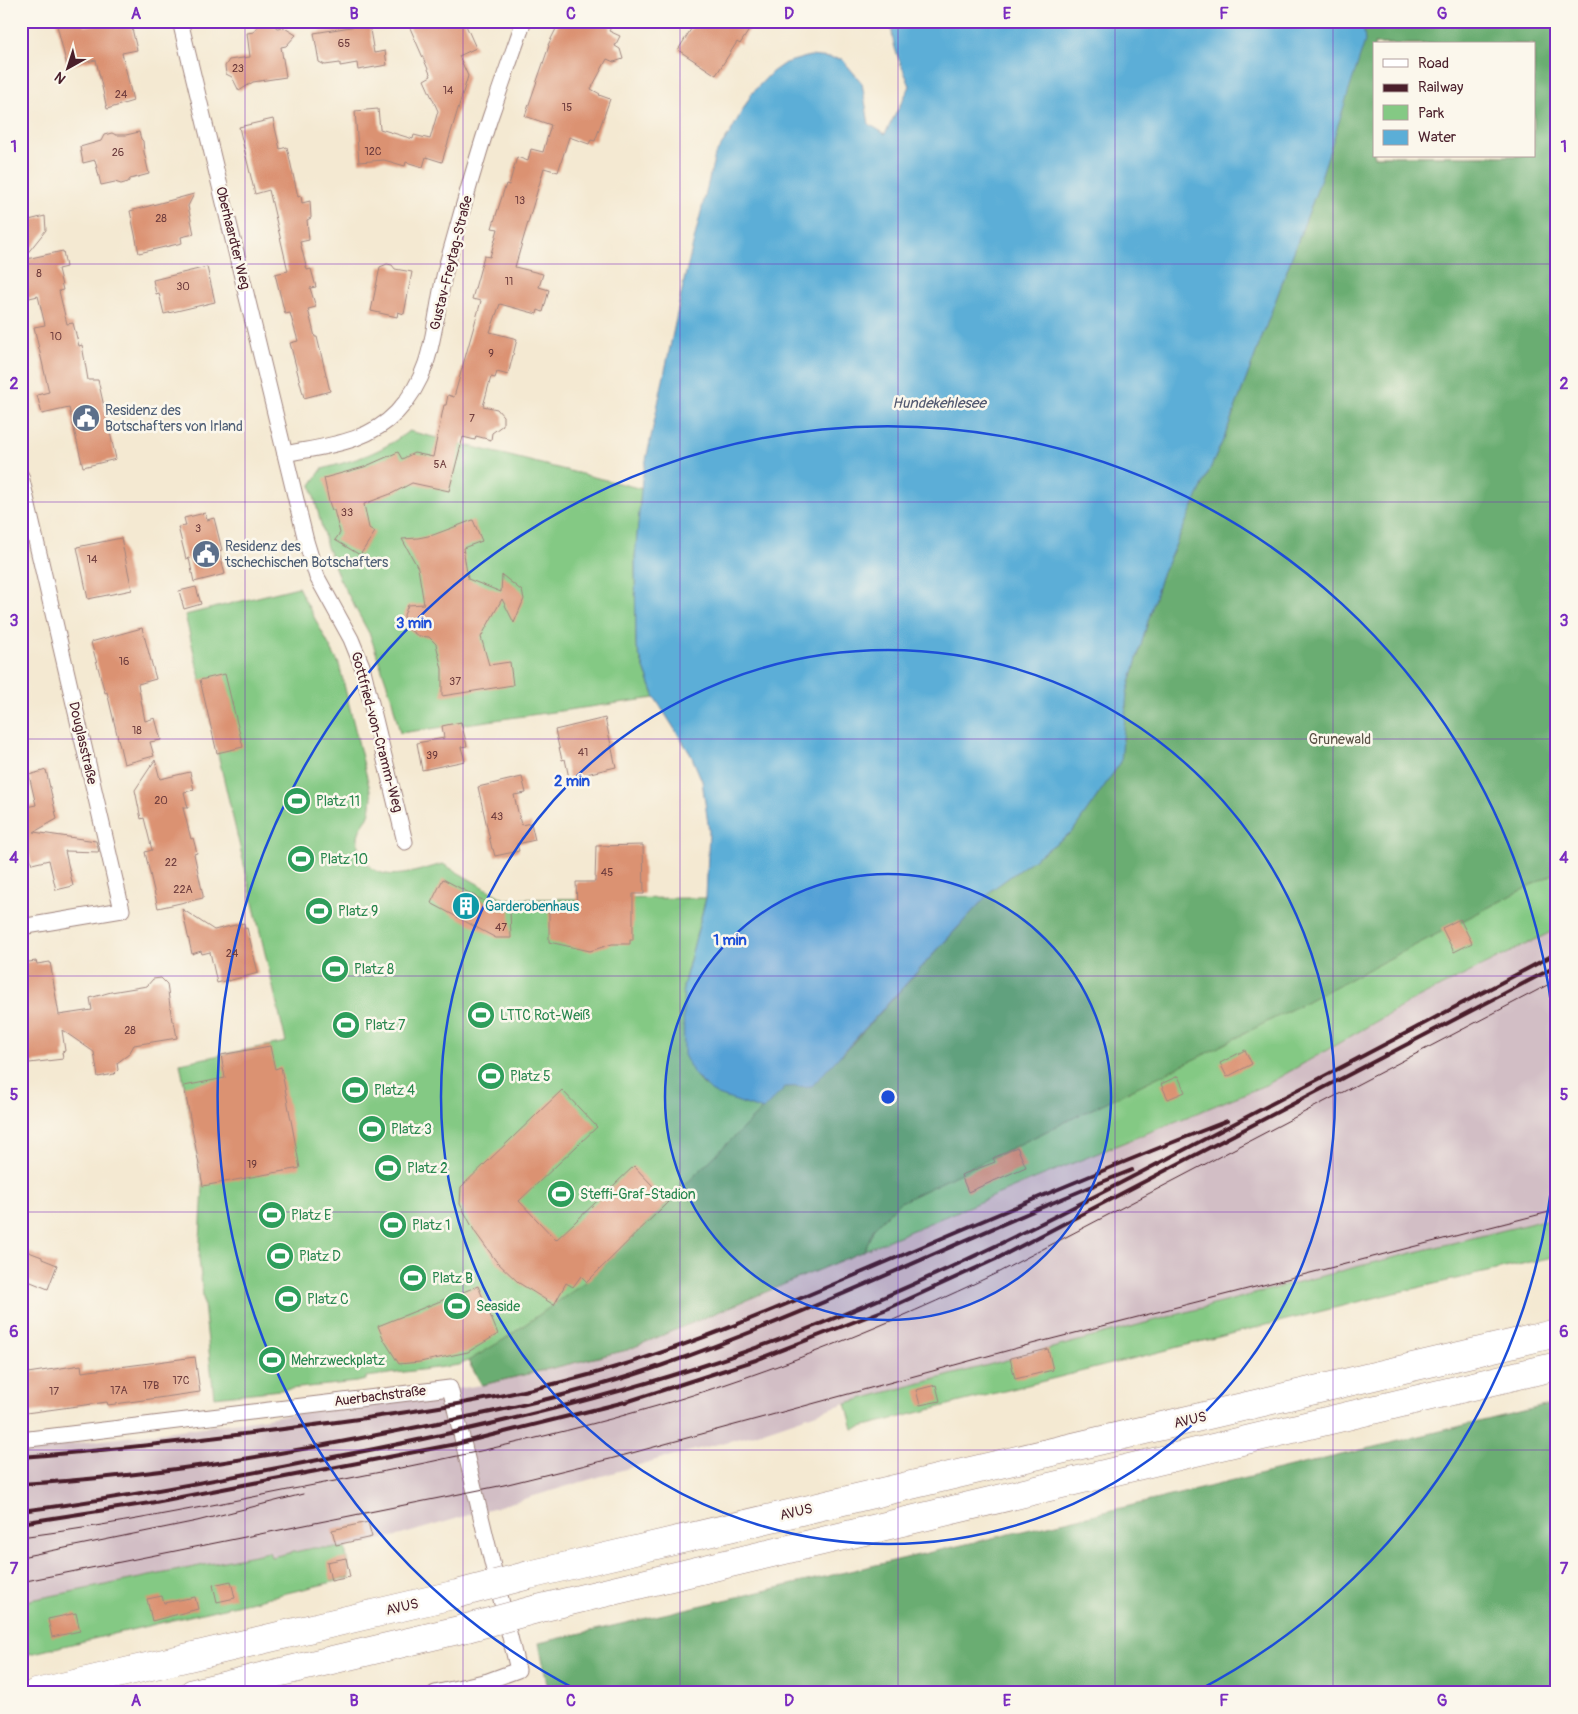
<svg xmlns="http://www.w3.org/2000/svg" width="1578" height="1714" font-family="Pangolin,sans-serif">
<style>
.industrial{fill:#d2bec5}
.green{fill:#84c984;stroke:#677458;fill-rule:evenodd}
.forest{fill:#6bad72;stroke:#5a664e;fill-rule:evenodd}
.water{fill:#5baed7;stroke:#526681}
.building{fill:#db9272}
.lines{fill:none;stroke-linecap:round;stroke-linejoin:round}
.minor-casing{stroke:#9f847e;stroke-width:17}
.motorway-casing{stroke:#9f847e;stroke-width:29}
.minor{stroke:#fff;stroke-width:15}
.motorway{stroke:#fff;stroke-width:28}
.tram{stroke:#4a1f2b;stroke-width:1}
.rail{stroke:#4a1f2b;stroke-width:4}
.motorway-bridge-casing{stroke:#9f847e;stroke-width:29;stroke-linecap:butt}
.motorway-bridge{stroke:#fff;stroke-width:28}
.grid{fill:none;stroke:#7b2cbf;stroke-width:1;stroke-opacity:0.55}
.ring{fill:none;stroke:#1d4ed8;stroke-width:2.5}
.labels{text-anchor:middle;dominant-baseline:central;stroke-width:5;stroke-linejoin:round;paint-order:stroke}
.number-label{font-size:11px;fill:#6e3c3d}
.street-label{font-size:14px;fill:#4a1f2b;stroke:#fbf7ec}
.service-label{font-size:14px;fill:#4e5e75;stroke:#fbf7ec;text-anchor:start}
.park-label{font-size:14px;fill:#5b5246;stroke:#fbf7ec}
.leisure-label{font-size:14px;fill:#27864d;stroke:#fbf7ec;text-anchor:start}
.culture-label{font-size:14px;fill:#0d838f;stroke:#fbf7ec;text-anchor:start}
.water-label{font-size:15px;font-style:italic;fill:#515870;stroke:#fbf7ec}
.centre{fill:#1d4ed8;stroke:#fbf7ec;stroke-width:2.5}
.ring-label{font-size:15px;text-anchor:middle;font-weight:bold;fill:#1d4ed8;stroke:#fbf7ec;stroke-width:5;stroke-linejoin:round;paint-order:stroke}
.neatline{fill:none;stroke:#7b2cbf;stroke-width:2}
.grid-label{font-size:16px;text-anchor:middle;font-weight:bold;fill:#7b2cbf}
</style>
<rect width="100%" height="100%" fill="#fbf7ec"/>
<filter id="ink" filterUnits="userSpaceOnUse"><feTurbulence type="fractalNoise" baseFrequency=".02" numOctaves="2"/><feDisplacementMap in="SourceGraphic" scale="10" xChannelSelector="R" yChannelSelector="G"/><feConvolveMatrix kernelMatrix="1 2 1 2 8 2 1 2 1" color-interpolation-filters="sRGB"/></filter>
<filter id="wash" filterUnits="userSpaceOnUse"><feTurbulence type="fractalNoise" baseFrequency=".0096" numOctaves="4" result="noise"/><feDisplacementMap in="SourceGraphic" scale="20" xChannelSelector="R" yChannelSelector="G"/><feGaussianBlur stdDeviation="1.12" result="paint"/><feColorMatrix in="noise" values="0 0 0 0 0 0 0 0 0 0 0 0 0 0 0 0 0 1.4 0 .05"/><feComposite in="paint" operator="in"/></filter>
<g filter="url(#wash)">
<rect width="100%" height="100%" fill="#f4e9d2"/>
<!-- industrial -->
<path class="industrial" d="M1557,929V1217L1348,1269L846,1403L749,1436L656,1460L401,1535L345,1548H313L270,1557L269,1552L21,1602V1449L63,1445L233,1423L482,1385L627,1350L1039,1177L1268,1084L1410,1002Z"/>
<!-- green -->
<g class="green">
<path d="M1363,21H1557V929L1410,1002L1268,1084L1039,1177L627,1350L482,1385L468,1361L459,1365L366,1377V1380L356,1382L214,1397L199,1259L203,1186L180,1063L286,1042L185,615L298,587L339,664L372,798C371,804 371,811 368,817C363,824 359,829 358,838C357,847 360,856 366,863C386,885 418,870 443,864L504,899L706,898L683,987L694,1074L703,1084L718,1095L1364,41ZM1374,44H1534V156H1374Z"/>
<path d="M409,431L642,489L635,557L636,646L655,698L400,733L391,696L370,635L339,578L327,547L311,485L322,469C358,459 378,454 409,431Z"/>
<path d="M1557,1217V1256L1386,1295L853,1429L846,1403L1348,1269Z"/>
<path d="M313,1548H345L350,1578L21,1656V1602L269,1552L271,1557Z"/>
</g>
<!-- forest -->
<g class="forest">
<path d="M1363,21H1557V872L1205,1054L899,1203L874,1228L864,1251L627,1350L482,1385L468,1361L503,1340L587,1281L785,1087L843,1054L993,889L1073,831L1121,762L1127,693L1161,577L1224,438L1317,190L1364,41ZM1374,44H1534V156H1374Z"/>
<path d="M1557,1403V1693H537L548,1690L539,1643L1100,1513Z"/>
</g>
<!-- water -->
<path class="water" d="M893,21H1363L1365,41L1317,190L1224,438L1161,577L1127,693L1121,762L1073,831L993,889L812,1086L785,1087L763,1110L718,1095L711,1091L694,1074L684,1055L683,987L706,898L709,831L702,781L691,755L655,698L636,646L635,557L642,479L684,281L715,155L730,133L752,93L772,72L785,63L810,56L842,59L862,83L869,124L885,134L910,86C903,67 888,42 893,21Z"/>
<g id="blocks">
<!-- building -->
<g class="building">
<path d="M56,21H82L84,26L114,22L116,28L131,24L137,50L122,53L133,101L107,109L96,60L67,66Z"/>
<path d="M264,21L269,22L277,28L283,27L296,35L286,46L281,47L286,77L253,82L239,91L232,77L226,74L225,66L229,60L250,57L247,33L254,32L259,24Z"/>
<path d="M407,21H464L476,48L459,56L468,76L442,162L426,157L423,167L406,162L405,166L384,160L359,162L355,111L378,109L380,129L413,139L414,135L430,139L438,111L424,80L431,76Z"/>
<path d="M560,21H600L611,27L609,31L620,36L615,46L620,49L623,59L614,62L607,59L591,89L600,94L599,95L610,99L595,141L591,140L589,144L569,137L558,172L544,168L515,267L543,274L539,287L549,290L543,312L538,310L537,314L500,304L490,332L517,339L508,375L497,372L495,378L491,377L483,406L497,409L503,416V425L492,433L491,440L476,436L475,440L463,437L449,491L412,483L393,493L364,504L369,528L375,532L360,555L335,540L340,533L334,510H332L329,502L324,478L364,467L398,452L402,459L414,453L433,457L444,405H446L448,395L454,397L481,301L472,299L484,256L490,257L498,229L492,228L506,184L509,185L517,157L528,161L531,149L543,152L551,125L525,116L549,46L548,45Z"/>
<path d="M696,21H755L740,44L737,42L716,75L678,50Z"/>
<path d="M369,24L374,53L385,51L387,65L358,70L357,63L340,66V63L325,65L319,62L314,33Z"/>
<path d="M273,119L280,149L287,147L298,197L301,196L302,203L310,201L311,218L307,220L309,240L300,242L307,270L311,269L316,287L310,288L316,307L308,309L315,337H317L330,391L304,398L290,343L298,341L290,313L285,314L275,274L288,271L274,211L269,190L255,194L239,127Z"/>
<path d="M139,132L141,139L143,141L144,152L149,174L130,179L128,182L121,184L115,182L101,185L95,160L83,163L80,147L101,141L104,135L112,133L116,135H126Z"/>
<path d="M194,194L188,206L194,234L181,237L182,243L139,253L130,211Z"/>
<path d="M45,216L46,230L22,260L63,251L66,267L58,269L63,290L59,291L67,324L73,323L79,346L82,345L88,380H98L116,459L83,467L69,408L42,414L37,395L49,392L34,327L45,325L38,296L21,300V226L26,225L25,221Z"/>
<path d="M387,264L392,265L395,269L412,272L404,314L398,312L397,317L371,311L380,267Z"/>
<path d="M207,267L215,302L164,314L159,293L156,294L153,280Z"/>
<path d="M205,513L207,520L214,518L222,550L219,551L225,574L194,582L189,558L186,559L178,527L186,526L184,518Z"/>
<path d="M473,520L482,541L463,548L468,579L501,592L502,575L522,591L524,599L514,623L502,599L481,637L489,665L510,662L513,685L442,696V669L436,644L429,637L418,636L406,627L404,615L408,605L424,604L418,568L402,539L418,538L433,535Z"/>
<path d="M121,538L132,590L88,599L77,547Z"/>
<path d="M196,587L201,604L184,609L179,591Z"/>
<path d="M142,628L156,679L138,684L145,721L155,718L161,740L150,742L154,756L124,764L107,692L105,693L91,642Z"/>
<path d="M225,674L243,747L217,753L200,680Z"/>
<path d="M605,718L616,767L569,778L565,759L562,760L555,730Z"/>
<path d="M461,722L467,746L461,747L465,761L422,770L417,743L444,738L442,726Z"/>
<path d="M155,760L160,779L190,772L194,790L184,792L188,808H183L191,839L193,838L197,853L194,854L203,895V898L158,908L145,852L152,850L144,818L141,819L135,790Z"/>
<path d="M46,770L57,819L34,832L96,841L99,852L65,851L73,886L56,890L49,860L32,864L29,854L21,852V808L36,805L29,775Z"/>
<path d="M522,777L526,793L514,795L521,825L531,823L535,840L517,844L519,851L495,856L493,849H492L478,787Z"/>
<path d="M643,845L644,894H633V940H630V944H612L590,951L549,942V912H551V908L577,907L576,882H595L596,846Z"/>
<path d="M443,879L501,910H510L511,938H496L431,903Z"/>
<path d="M182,909L214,930L244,923L245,929L247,928L258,973L228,981V980L217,983L210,952L202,954L201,951L192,954Z"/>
<path d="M1460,919L1472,943L1454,952L1442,928Z"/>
<path d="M36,961L37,964L50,962L59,1015L92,1010L90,998L111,992L147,986L153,979L161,978L167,984L172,1021H174L177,1038L134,1045L129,1054L117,1063L118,1070L114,1074L98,1077L94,1052L62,1030L65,1051L62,1052L63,1059L21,1064V963Z"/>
<path d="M270,1046L275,1069L281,1067L300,1168L203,1186L184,1086L225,1078L221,1055Z"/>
<path d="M1245,1050L1252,1064L1227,1077L1220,1063Z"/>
<path d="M1178,1076L1185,1092L1168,1099L1161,1084Z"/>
<path d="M562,1090L597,1127L519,1201L556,1240L634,1166L668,1202L587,1282L581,1276L573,1287L566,1283L554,1305L519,1283L496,1261L475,1232L460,1204L461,1187Z"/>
<path d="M1017,1147L1026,1167L968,1192L961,1175L995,1162L993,1158Z"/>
<path d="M21,1249L42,1257V1259L57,1265L48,1289L21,1278Z"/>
<path d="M478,1286L498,1334L468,1352L420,1362L399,1364L384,1340L378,1326Z"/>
<path d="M1048,1349L1053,1370L1015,1379L1010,1358Z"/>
<path d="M195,1357L200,1392L108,1405L107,1402L26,1413L21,1374L81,1365L82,1372Z"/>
<path d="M936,1385L940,1401L920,1405L916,1390Z"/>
<path d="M368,1522L372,1537L336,1545L332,1530Z"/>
<path d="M346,1558L350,1577L331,1581L327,1562Z"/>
<path d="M231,1581L235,1598L217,1602L213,1585Z"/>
<path d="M162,1596L164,1603L195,1597L198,1609L152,1621L147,1599Z"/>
<path d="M76,1613L80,1631L52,1637L48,1619Z"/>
</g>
</g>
</g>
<g filter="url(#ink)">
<use href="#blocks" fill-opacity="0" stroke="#9f847e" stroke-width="1"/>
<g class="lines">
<defs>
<g id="minor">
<path d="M180,21L306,541L317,577L351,639L362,666L405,842"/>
<path d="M285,454C324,446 368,443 397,412C438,369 432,318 447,264C461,215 474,166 490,118C501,86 512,54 524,21"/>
<path d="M21,476L122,910L21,927"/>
<path d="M21,1440L450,1388L518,1670L488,1681L435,1693"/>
</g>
<g id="motorway">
<path d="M529,1575L1557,1333"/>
<path d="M537,1609L1557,1366"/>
<path d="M36,1693L457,1594"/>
<path d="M193,1693L467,1628"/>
</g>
</defs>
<!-- minor casing -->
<use href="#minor" class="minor-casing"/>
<!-- motorway casing -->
<use href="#motorway" class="motorway-casing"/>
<!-- minor -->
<use href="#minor" class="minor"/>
<!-- motorway -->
<use href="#motorway" class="motorway"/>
<!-- tram -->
<g class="tram">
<path d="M21,1537C113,1525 203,1507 293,1489C415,1466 537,1441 657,1406C775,1371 888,1325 999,1272L1557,980"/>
<path d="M21,1557L197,1521L303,1494"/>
<path d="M21,1582L504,1485L610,1459L1028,1345L1557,1210"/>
</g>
<!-- rail -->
<g class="rail">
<path d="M21,1457C114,1450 206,1439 299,1427C406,1413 512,1399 616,1367C715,1337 810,1294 905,1254C1012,1208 1119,1163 1227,1121"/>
<path d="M21,1484C147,1477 273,1456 397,1431C486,1414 577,1395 663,1365C823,1309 975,1232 1132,1170"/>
<path d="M21,1511C123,1498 223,1479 323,1459C486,1428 647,1390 802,1331C926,1283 1044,1223 1161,1162C1294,1093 1425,1023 1557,953"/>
<path d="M21,1523L150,1503L456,1444L629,1401L756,1360L887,1309L996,1259L1557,966"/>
</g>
<defs>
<g id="motorway-bridge">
<path d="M457,1594L529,1575"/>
<path d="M467,1628L537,1609"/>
</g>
</defs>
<!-- motorway-bridge casing -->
<use href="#motorway-bridge" class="motorway-bridge-casing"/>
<!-- motorway-bridge -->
<use href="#motorway-bridge" class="motorway-bridge"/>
</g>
</g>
<!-- grid -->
<path class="grid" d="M245,21V1693M463,21V1693M680,21V1693M898,21V1693M1115,21V1693M1333,21V1693M21,264H1557M21,502H1557M21,739H1557M21,976H1557M21,1212H1557M21,1450H1557"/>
<!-- distance rings -->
<circle cx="888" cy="1097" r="223" fill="#1d4ed8" fill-opacity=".12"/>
<g class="ring">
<circle cx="888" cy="1097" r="223"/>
<circle cx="888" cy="1097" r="447"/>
<path d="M1556 1144A670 670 0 0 1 1197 1691M579 1691A670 670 0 1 1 1556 1050"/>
</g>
<!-- icons -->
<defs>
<symbol id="civic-disc" viewBox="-11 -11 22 22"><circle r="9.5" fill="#5c6f8a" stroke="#fbf7ec"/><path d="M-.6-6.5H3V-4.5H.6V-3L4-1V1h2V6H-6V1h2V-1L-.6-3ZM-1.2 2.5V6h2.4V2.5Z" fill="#fff"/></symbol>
<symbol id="stadium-disc" viewBox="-11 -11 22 22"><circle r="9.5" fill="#2e9e5b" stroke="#fbf7ec"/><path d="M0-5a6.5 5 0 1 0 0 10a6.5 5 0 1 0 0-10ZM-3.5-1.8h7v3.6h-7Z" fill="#fff"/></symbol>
<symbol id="building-disc" viewBox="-11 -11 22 22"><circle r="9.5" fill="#0f9aa8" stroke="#fbf7ec"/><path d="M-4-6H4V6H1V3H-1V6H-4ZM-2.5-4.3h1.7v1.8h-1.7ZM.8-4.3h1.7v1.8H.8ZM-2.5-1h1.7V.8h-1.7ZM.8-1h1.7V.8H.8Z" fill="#fff"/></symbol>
</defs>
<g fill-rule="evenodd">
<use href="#civic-disc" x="70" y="402" width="32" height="32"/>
<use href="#civic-disc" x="190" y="538" width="32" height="32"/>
<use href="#stadium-disc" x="281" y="785" width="32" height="32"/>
<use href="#stadium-disc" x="285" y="843" width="32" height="32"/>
<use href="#building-disc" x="450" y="890" width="32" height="32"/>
<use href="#stadium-disc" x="303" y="895" width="32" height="32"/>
<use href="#stadium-disc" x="319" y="953" width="32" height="32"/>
<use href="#stadium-disc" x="465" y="999" width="32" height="32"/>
<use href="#stadium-disc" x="330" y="1009" width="32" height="32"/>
<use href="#stadium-disc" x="475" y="1060" width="32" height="32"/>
<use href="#stadium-disc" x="339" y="1074" width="32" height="32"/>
<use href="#stadium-disc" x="356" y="1113" width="32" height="32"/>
<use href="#stadium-disc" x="372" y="1152" width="32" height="32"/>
<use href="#stadium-disc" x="545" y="1178" width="32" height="32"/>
<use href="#stadium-disc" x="256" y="1199" width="32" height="32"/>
<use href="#stadium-disc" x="377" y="1209" width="32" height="32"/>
<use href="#stadium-disc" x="264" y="1240" width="32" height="32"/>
<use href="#stadium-disc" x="397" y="1262" width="32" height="32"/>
<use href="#stadium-disc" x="272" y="1283" width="32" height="32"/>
<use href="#stadium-disc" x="441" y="1290" width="32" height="32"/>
<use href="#stadium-disc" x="256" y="1344" width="32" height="32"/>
</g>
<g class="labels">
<!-- number labels -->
<g class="number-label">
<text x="344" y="43">65</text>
<text x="238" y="68">23</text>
<text x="448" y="90">14</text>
<text x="121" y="94">24</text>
<text x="567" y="107">15</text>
<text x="373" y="151">12C</text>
<text x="118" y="152">26</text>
<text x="520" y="200">13</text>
<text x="161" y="218">28</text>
<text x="39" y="273">8</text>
<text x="509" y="281">11</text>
<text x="183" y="286">30</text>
<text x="56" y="336">10</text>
<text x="491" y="353">9</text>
<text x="472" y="418">7</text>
<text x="440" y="464">5A</text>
<text x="347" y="512">33</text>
<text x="198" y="528">3</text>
<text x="92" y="559">14</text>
<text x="124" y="661">16</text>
<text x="455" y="681">37</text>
<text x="137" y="730">18</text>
<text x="583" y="752">41</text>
<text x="432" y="755">39</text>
<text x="161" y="800">20</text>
<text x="497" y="816">43</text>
<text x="171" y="862">22</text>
<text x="607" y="872">45</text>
<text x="183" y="889">22A</text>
<text x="501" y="927">47</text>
<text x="232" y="953">24</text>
<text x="130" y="1030">28</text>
<text x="252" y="1164">19</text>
<text x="181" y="1380">17C</text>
<text x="151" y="1385">17B</text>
<text x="119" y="1390">17A</text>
<text x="54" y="1391">17</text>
</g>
<!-- street labels -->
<g class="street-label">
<text transform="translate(233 238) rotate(76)">Oberhaardter Weg</text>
<text transform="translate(451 263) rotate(-76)">Gustav-Freytag-Straße</text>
<text transform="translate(377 732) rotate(75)">Gottfried-von-Cramm-Weg</text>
<text transform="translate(83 743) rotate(77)">Douglasstraße</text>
<text transform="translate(380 1396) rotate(-7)">Auerbachstraße</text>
<text transform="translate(1190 1420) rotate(-13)">AVUS</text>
<text transform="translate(796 1512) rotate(-13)">AVUS</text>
<text transform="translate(402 1607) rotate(-13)">AVUS</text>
</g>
<!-- service labels -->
<g class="service-label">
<text x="105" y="410">Residenz des<tspan x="105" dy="16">Botschafters von Irland</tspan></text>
<text x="225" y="546">Residenz des<tspan x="225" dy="16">tschechischen Botschafters</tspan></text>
</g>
<!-- park labels -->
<g class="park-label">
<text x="1340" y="739">Grunewald</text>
</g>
<!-- leisure labels -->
<g class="leisure-label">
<text x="316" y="801">Platz 11</text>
<text x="320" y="859">Platz 10</text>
<text x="338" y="911">Platz 9</text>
<text x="354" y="969">Platz 8</text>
<text x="500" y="1015">LTTC Rot-Weiß</text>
<text x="365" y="1025">Platz 7</text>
<text x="510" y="1076">Platz 5</text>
<text x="374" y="1090">Platz 4</text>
<text x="391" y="1129">Platz 3</text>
<text x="407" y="1168">Platz 2</text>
<text x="580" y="1194">Steffi-Graf-Stadion</text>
<text x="291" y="1215">Platz E</text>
<text x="412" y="1225">Platz 1</text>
<text x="299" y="1256">Platz D</text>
<text x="432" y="1278">Platz B</text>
<text x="307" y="1299">Platz C</text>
<text x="476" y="1306">Seaside</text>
<text x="291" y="1360">Mehrzweckplatz</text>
</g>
<!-- culture labels -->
<g class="culture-label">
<text x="485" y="906">Garderobenhaus</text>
</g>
<!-- water labels -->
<g class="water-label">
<text x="939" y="403">Hundekehlesee</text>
</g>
</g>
<circle cx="888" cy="1097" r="8" class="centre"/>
<g class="ring-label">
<text x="414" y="628">3 min</text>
<text x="572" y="786">2 min</text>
<text x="730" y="945">1 min</text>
</g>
<!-- margin -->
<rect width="1578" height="1714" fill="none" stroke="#fbf7ec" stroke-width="55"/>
<!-- legend -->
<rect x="1373" y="42" width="162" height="115" fill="#fbf7ec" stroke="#b4a19f"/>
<rect x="1383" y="59" width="25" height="8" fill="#ffffff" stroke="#b4a19f"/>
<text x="1418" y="68" font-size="15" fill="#4a1f2b">Road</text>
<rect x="1383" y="84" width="25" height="8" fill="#4a1f2b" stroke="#b4a19f"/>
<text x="1418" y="92" font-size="15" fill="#4a1f2b">Railway</text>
<rect x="1383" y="105" width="25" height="15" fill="#84c984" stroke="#b4a19f"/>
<text x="1418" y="118" font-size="15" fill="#4a1f2b">Park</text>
<rect x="1383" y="130" width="25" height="15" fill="#5baed7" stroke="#b4a19f"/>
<text x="1418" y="142" font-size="15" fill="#4a1f2b">Water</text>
<!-- north arrow -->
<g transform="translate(68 68) rotate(219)" stroke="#fbf7ec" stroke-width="4" paint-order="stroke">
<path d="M0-4L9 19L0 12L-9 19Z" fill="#4a1f2b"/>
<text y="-8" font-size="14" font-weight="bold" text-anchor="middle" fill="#4a1f2b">N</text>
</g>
<rect x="28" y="28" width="1522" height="1658" class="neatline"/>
<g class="grid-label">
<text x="136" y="19">A</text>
<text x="354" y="19">B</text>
<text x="571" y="19">C</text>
<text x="789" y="19">D</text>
<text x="1007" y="19">E</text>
<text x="1224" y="19">F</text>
<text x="1442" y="19">G</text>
<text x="14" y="152">1</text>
<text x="1564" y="152">1</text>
<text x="14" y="389">2</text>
<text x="1564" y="389">2</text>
<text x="14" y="626">3</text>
<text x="1564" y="626">3</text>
<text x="14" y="863">4</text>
<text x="1564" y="863">4</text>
<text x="14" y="1100">5</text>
<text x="1564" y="1100">5</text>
<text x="14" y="1337">6</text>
<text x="1564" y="1337">6</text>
<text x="14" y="1574">7</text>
<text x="1564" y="1574">7</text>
<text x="136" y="1706">A</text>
<text x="354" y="1706">B</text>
<text x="571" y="1706">C</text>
<text x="789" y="1706">D</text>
<text x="1007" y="1706">E</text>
<text x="1224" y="1706">F</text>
<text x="1442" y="1706">G</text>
</g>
</svg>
